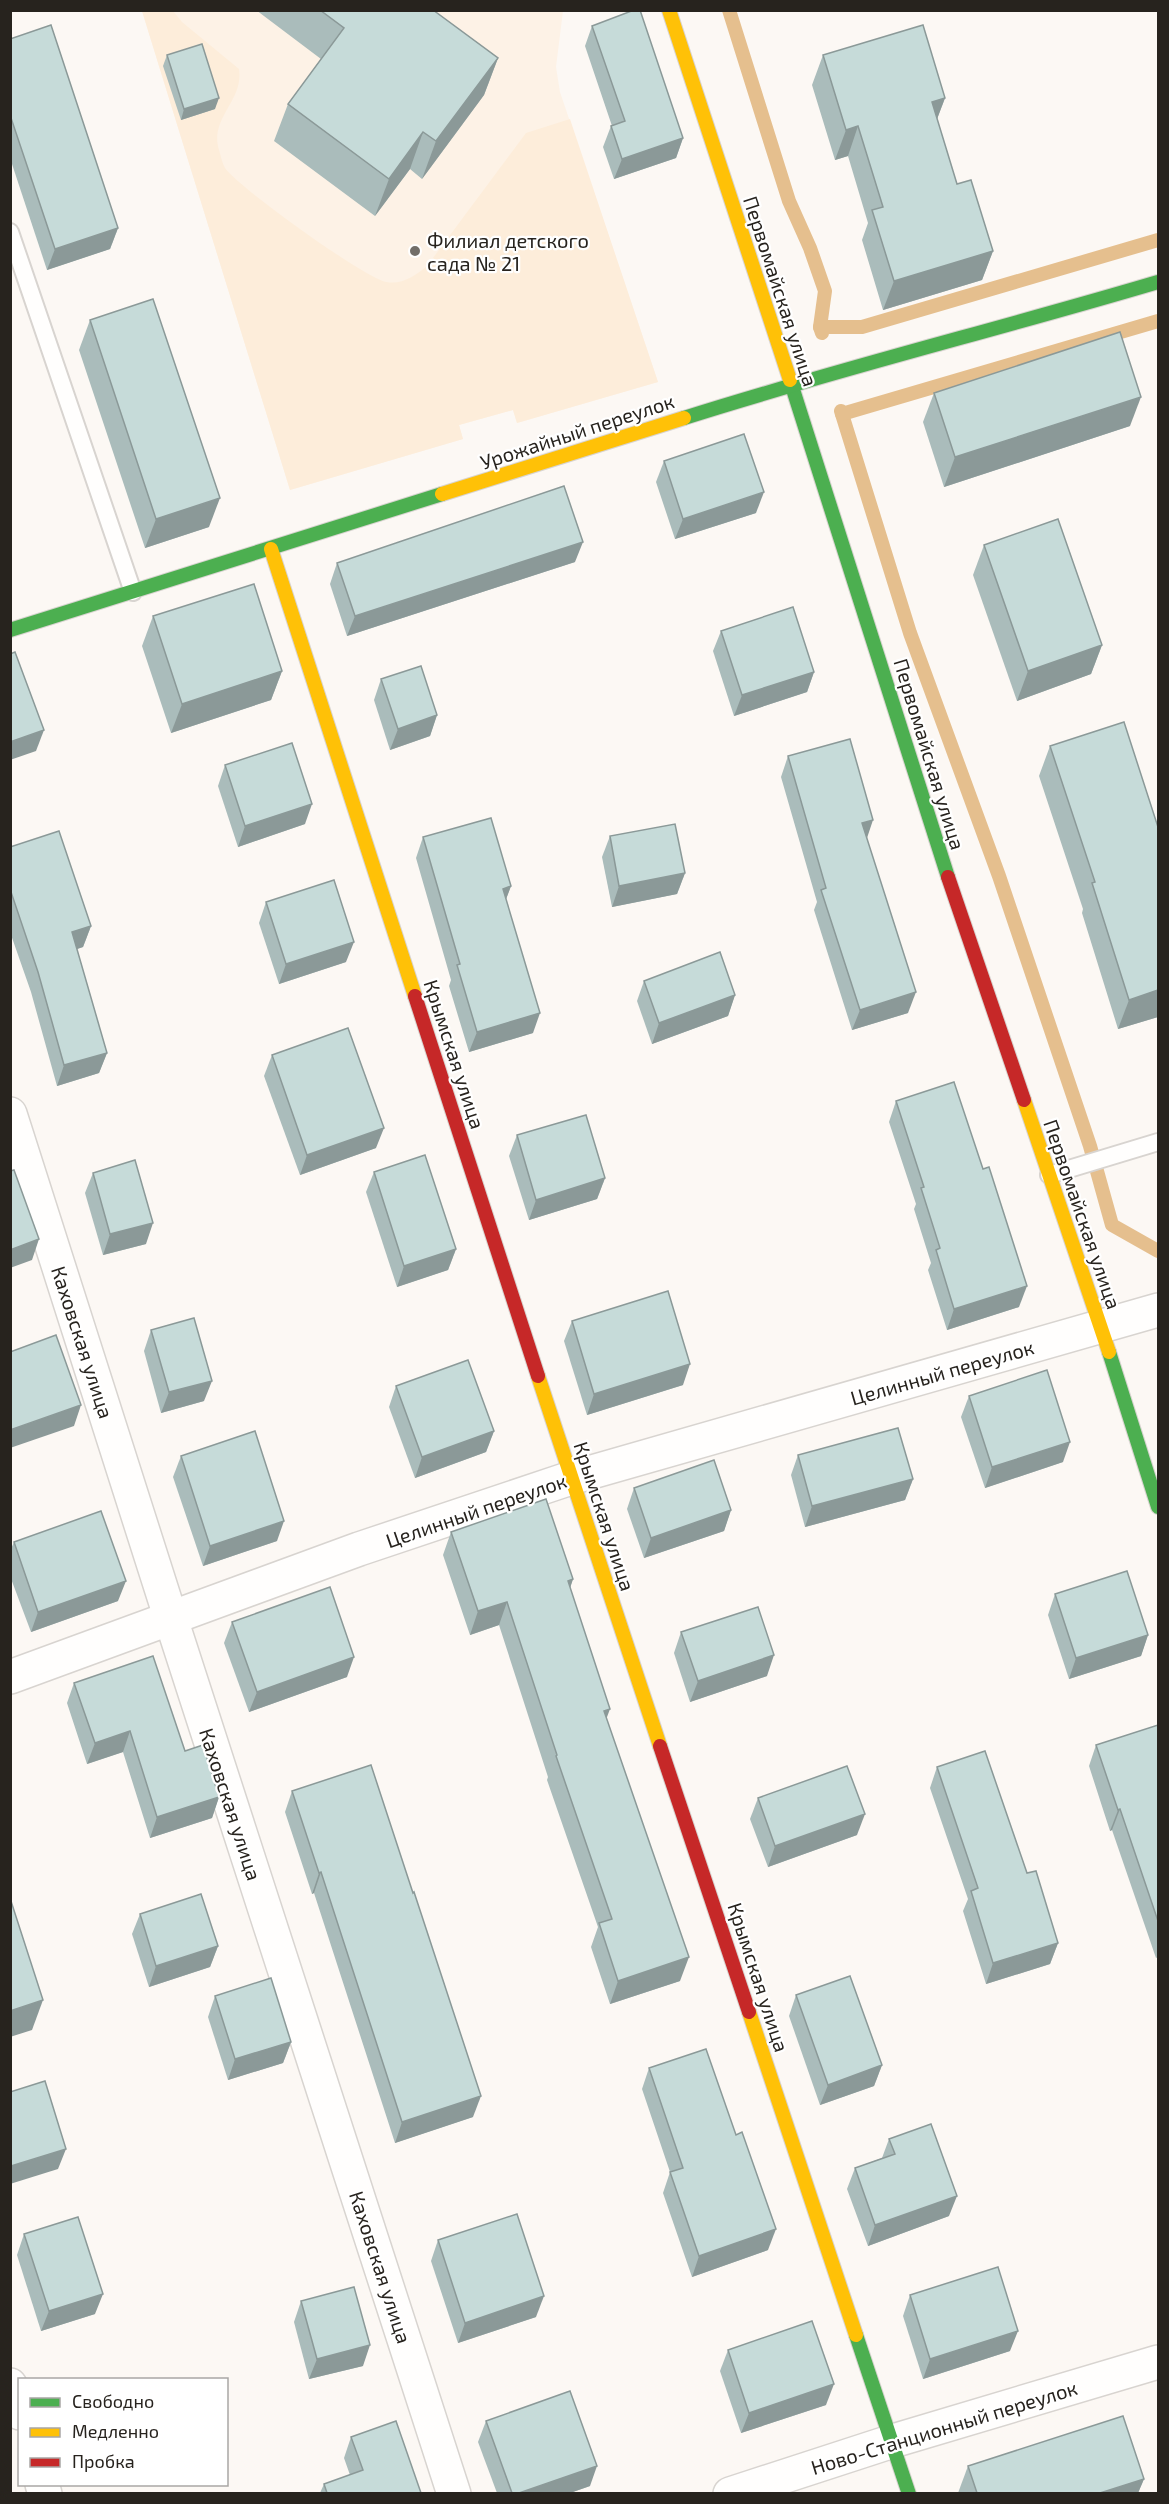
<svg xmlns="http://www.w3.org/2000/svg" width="1169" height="2504" font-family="'Exo 2',sans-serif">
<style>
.built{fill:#fdf2e6}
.green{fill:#fdedda}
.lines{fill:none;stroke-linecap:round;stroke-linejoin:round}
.stream{stroke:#e5bf8e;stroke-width:14}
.lane-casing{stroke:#d8d4d0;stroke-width:20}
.street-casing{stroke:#d8d4d0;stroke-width:36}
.fast-casing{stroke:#d8d4d0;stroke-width:16}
.slow-casing{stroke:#d8d4d0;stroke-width:16}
.jam-casing{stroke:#d8d4d0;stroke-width:16}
.lane{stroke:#fffefd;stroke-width:16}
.street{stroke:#fffefd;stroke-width:33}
.fast{stroke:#4caf50;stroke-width:14}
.slow{stroke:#ffc107;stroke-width:14}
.jam{stroke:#c62828;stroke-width:14}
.wall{fill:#aabcbb}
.shaded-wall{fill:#8b9998}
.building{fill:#c6dbd9;stroke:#8b9998;stroke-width:1.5}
.poi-dot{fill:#726e69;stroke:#fff;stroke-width:2}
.labels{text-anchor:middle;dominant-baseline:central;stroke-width:4.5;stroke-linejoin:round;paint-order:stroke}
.poi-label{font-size:20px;fill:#27231e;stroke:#fff;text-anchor:start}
.street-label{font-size:20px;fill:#27231e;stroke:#fff}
</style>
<rect width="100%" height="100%" fill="#fcf8f4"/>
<!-- built -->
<path class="built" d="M142,11H563L556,67L560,92L658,382L517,423L513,410L459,425L463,439L290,490Z"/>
<!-- green -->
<path class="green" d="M142,11H173L182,22L239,69C244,101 209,118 219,150C221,156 222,163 225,168C238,187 363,277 386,282C402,285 415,276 427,266L526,133L570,119L658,382L517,423L513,410L459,425L463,439L290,490Z"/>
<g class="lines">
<!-- stream -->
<g class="stream">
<path d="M729,10L789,201L810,248L825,291L820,327L822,333"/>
<path d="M820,327H862L1158,240"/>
<path d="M841,411L910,633L999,876L1090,1146L1112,1225L1158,1251"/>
<path d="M842,414L1158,321"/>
</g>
<defs>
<g id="lane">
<path d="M10,232L133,592"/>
<path d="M1049,1175L1158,1142"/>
</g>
<g id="street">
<path d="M10,1114L171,1619L454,2494"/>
<path d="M10,1677L359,1549L571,1478L1158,1310"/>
<path d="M10,2385L20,2413"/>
<path d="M42,2484L45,2494"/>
<path d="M730,2494L893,2441L1158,2362"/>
</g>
<g id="fast">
<path d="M790,380L948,877"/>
<path d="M684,418C841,368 1000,329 1158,282"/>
<path d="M10,630L442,494"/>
<path d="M1109,1352L1158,1507"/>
<path d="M856,2335L909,2494"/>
</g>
<g id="slow">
<path d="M669,10L790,380"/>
<path d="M442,494L684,418"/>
<path d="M271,549L415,996"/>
<path d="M1024,1100L1109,1352"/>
<path d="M538,1376L660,1746"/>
<path d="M749,2012L856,2335"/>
</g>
<g id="jam">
<path d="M948,877L1024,1100"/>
<path d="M415,996L538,1376"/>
<path d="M660,1746L749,2012"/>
</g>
</defs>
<!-- lane casing -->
<use href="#lane" class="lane-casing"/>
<!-- street casing -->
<use href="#street" class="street-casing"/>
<!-- fast casing -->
<use href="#fast" class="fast-casing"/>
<!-- slow casing -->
<use href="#slow" class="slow-casing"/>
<!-- jam casing -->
<use href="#jam" class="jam-casing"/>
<!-- lane -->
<use href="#lane" class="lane"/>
<!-- street -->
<use href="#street" class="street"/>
<!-- fast -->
<use href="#fast" class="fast"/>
<!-- slow -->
<use href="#slow" class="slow"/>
<!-- jam -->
<use href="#jam" class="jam"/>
</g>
<!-- wall -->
<g class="wall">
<path d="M256,10H433L498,58L484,95L422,179L410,169L375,216L274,141L288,104L321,59Z"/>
<path d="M592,26L683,138L676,158L614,179L603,147L611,126H612L585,46Z"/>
<path d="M10,39L118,228L110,249L47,270L10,158Z"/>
<path d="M167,55L215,109L181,120L163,66Z"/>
<path d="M823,55L945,98L937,119L957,184L993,251L982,280L883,310L862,240L868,223L848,156L835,160L812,85Z"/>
<path d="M90,320L209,527L145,548L79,350Z"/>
<path d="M934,393L1130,426L944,487L923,422Z"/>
<path d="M664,461L756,513L675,539L656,482Z"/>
<path d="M984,545L1102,645L1091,674L1017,701L973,575Z"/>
<path d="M575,562L347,636L330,584L337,563Z"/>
<path d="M153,616L282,671L271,700L171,733L142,646Z"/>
<path d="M721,631L814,672L807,692L734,716L713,651Z"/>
<path d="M381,679L437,715L430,736L390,750L374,700Z"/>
<path d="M1050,746L1158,827V1017L1118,1029L1082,913L1083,909L1039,776Z"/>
<path d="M788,756L867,838L908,1013L852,1030L814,910L817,902L781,777Z"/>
<path d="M225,765L305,824L238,847L218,786Z"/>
<path d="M610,836L685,873L677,894L612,907L602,857Z"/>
<path d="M423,837L511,886L506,899L533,1033L469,1052L449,986L451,980L416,858Z"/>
<path d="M10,847L91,926L83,947L77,949L107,1053L99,1073L57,1086L31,992L10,932Z"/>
<path d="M266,902L346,962L279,984L259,923Z"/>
<path d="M644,981L735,995L728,1016L652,1044L637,1001Z"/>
<path d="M272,1055L376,1148L300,1175L264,1076Z"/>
<path d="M896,1101L983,1169L1019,1307L947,1330L928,1270L931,1263L914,1209L916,1204L889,1122Z"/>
<path d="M517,1135L605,1178L597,1199L529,1220L509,1156Z"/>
<path d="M374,1172L456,1249L448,1270L397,1287L366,1192Z"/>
<path d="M93,1173L146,1244L103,1255L85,1193Z"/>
<path d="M572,1321L683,1385L587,1415L564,1341Z"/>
<path d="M151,1330L204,1401L161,1413L144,1351Z"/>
<path d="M396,1386L494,1431L486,1452L415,1478L389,1407Z"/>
<path d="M969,1396L1063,1462L985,1488L961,1417Z"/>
<path d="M798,1455L913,1479L905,1500L805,1527L791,1475Z"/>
<path d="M181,1456L277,1541L203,1566L173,1477Z"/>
<path d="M634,1488L731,1510L724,1531L644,1558L627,1509Z"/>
<path d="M451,1532L573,1579L570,1588L680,1981L610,2004L591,1947L598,1927L547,1780L548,1777L499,1625L470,1635L443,1555Z"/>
<path d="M14,1542L118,1601L31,1632L10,1576V1551Z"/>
<path d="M1055,1594L1148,1635L1141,1656L1069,1679L1048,1615Z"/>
<path d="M232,1622L347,1677L249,1712L224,1643Z"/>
<path d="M681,1632L767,1676L690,1702L674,1653Z"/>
<path d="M74,1683L185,1751L219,1797L212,1818L150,1838L123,1752L87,1764L67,1703Z"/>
<path d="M1158,1725V1957L1156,1958L1112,1830L1110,1831L1089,1766L1096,1745Z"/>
<path d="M937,1767L1058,1943L1050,1964L986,1984L963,1911L968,1899L930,1788Z"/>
<path d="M292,1791L473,2117L395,2143L314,1893L312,1894L285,1812Z"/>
<path d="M758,1798L857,1835L768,1867L750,1819Z"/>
<path d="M140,1914L218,1946L210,1967L149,1987L132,1934Z"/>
<path d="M796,1995L882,2065L874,2086L820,2105L789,2016Z"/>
<path d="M215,1996L291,2042L283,2063L228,2080L208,2017Z"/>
<path d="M649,2068L768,2250L692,2277L663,2193L670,2172L642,2089Z"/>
<path d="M889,2139L949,2216L868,2246L847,2189L855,2168L882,2158Z"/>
<path d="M24,2234L95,2314L41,2331L17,2255Z"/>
<path d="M438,2240L536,2317L458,2343L431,2261Z"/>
<path d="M910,2295L1010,2351L923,2379L903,2316Z"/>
<path d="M301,2301L363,2366L309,2379L294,2322Z"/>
<path d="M728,2350L826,2405L741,2433L720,2371Z"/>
<path d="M486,2421L590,2486L570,2493H497L478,2442Z"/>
<path d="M351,2437L421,2493H320L324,2484L350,2475L344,2458Z"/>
<path d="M968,2466L1144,2479L1138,2493H958Z"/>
</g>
<!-- shaded-wall -->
<g class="shaded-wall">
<path d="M498,58L484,95L422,179L436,141Z"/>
<path d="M219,98L215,109L181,120L184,109Z"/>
<path d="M945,98L934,127L932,102Z"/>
<path d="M858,126L848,156L835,160L846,130Z"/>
<path d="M423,132L410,169L375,216L389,179Z"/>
<path d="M683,138L676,158L614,179L622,159Z"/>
<path d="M118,228L110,249L47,270L55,249Z"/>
<path d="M993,251L982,280L883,310L894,281Z"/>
<path d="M1141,397L1130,426L944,487L955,457Z"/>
<path d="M764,492L756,513L675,539L683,519Z"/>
<path d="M220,498L209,527L145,548L156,519Z"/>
<path d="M583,542L575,562L347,636L355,616Z"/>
<path d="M1102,645L1091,674L1017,701L1028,671Z"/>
<path d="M282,671L271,700L171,733L182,704Z"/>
<path d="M814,672L807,692L734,716L742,695Z"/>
<path d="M437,715L430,736L390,750L398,729Z"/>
<path d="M44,730L36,751L10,760V742Z"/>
<path d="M312,804L305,824L238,847L245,826Z"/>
<path d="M873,820L866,841L862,823Z"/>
<path d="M685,873L677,894L612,907L619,886Z"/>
<path d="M511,886L503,907V889Z"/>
<path d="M91,926L83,947L65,953L72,932Z"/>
<path d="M354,942L346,962L279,984L286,964Z"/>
<path d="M1158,990V1017L1118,1029L1129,1000Z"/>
<path d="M916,992L908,1013L852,1030L860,1010Z"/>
<path d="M735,995L728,1016L652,1044L659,1023Z"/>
<path d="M540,1013L533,1033L469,1052L477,1032Z"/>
<path d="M107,1053L99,1073L57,1086L64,1065Z"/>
<path d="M384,1128L376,1148L300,1175L307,1155Z"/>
<path d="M605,1178L597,1199L529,1220L536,1200Z"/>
<path d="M153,1223L146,1244L103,1255L110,1234Z"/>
<path d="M39,1239L32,1260L10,1268V1250Z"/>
<path d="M456,1249L448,1270L397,1287L404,1266Z"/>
<path d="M1027,1286L1019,1307L947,1330L954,1309Z"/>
<path d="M690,1364L683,1385L587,1415L594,1394Z"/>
<path d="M212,1381L204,1401L161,1413L169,1392Z"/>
<path d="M81,1405L74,1426L10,1448V1430Z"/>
<path d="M494,1431L486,1452L415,1478L422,1457Z"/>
<path d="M1070,1442L1063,1462L985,1488L992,1467Z"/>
<path d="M913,1479L905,1500L805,1527L812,1506Z"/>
<path d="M731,1510L724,1531L644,1558L651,1538Z"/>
<path d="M284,1521L277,1541L203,1566L210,1546Z"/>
<path d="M573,1579L565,1603L568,1581Z"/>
<path d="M126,1581L118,1601L31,1632L38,1612Z"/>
<path d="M507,1602L499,1625L470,1635L478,1611Z"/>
<path d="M1148,1635L1141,1656L1069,1679L1076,1658Z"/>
<path d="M774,1655L767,1676L690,1702L698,1681Z"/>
<path d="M354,1657L347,1677L249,1712L257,1692Z"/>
<path d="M610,1709L601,1733L604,1711Z"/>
<path d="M130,1731L123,1752L87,1764L95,1743Z"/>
<path d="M219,1797L212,1818L150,1838L157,1817Z"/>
<path d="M1120,1809L1112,1830L1110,1831L1118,1810Z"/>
<path d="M865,1814L857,1835L768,1867L775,1846Z"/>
<path d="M321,1872L314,1893L312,1894L319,1873Z"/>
<path d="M1058,1943L1050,1964L986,1984L993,1963Z"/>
<path d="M218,1946L210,1967L149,1987L156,1966Z"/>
<path d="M689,1957L680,1981L610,2004L618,1981Z"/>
<path d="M43,2000L32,2030L10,2037V2011Z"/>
<path d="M291,2042L283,2063L228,2080L235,2059Z"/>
<path d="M882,2065L874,2086L820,2105L828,2085Z"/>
<path d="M481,2096L473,2117L395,2143L402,2122Z"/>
<path d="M66,2149L58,2169L10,2184L11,2166Z"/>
<path d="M957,2196L949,2216L868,2246L875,2225Z"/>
<path d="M776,2229L768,2250L692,2277L699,2256Z"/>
<path d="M103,2294L95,2314L41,2331L49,2311Z"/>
<path d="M544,2296L536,2317L458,2343L465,2323Z"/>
<path d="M1018,2331L1010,2351L923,2379L930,2359Z"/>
<path d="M370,2345L363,2366L309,2379L317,2359Z"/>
<path d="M834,2384L826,2405L741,2433L749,2413Z"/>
<path d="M597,2466L590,2486L570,2493H519Z"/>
<path d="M1144,2479L1138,2493H1100Z"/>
</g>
<!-- building -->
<g class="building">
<path d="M320,10H433L498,58L436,141L423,132L389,179L288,104L344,28Z"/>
<path d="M634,10H640L683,138L622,159L611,126L625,121L592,26Z"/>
<path d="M51,25L118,228L55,249L10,115V39Z"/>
<path d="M923,25L945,98L932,102L957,184L971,180L993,251L894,281L872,210L883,207L858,126L846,130L823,55Z"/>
<path d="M202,44L219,98L184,109L167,55Z"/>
<path d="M153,299L220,498L156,519L90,320Z"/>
<path d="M1120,332L1141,397L955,457L934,393Z"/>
<path d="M744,434L764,492L683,519L664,461Z"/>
<path d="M564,486L583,542L355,616L337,563Z"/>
<path d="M1058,519L1102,645L1028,671L984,545Z"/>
<path d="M254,584L282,671L182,704L153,616Z"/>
<path d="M793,607L814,672L742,695L721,631Z"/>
<path d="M15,652L44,730L10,742V654Z"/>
<path d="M421,666L437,715L398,729L381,679Z"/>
<path d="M1124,722L1158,827V990L1129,1000L1092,883L1095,882L1050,746Z"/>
<path d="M850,739L873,820L862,823L916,992L860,1010L821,890L826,888L788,756Z"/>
<path d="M292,743L312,804L245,826L225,765Z"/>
<path d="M491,818L511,886L503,889L540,1013L477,1032L457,965L460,964L423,837Z"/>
<path d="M675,824L685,873L619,886L610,836Z"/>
<path d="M59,831L91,926L72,932L107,1053L64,1065L38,972L10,889V847Z"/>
<path d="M334,880L354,942L286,964L266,902Z"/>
<path d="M720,952L735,995L659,1023L644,981Z"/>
<path d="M348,1028L384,1128L307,1155L272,1055Z"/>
<path d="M954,1082L983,1169L989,1167L1027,1286L954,1309L936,1250L940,1248L921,1188L924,1187L896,1101Z"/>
<path d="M586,1115L605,1178L536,1200L517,1135Z"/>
<path d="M425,1155L456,1249L404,1266L374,1172Z"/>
<path d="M135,1160L153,1223L110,1234L93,1173Z"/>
<path d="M14,1170L39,1239L10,1250V1171Z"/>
<path d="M668,1291L690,1364L594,1394L572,1321Z"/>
<path d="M194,1318L212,1381L169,1392L151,1330Z"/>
<path d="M56,1335L81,1405L10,1430V1352Z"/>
<path d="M468,1360L494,1431L422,1457L396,1386Z"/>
<path d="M1047,1370L1070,1442L992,1467L969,1396Z"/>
<path d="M898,1428L913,1479L812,1506L798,1455Z"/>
<path d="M255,1431L284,1521L210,1546L181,1456Z"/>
<path d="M714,1460L731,1510L651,1538L634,1488Z"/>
<path d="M546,1499L573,1579L568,1581L610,1709L604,1711L689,1957L618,1981L599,1923L612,1919L556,1756L557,1755L507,1602L478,1611L451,1532Z"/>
<path d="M101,1511L126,1581L38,1612L14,1542Z"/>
<path d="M1127,1571L1148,1635L1076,1658L1055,1594Z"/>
<path d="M330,1587L354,1657L257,1692L232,1622Z"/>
<path d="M758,1607L774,1655L698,1681L681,1632Z"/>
<path d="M153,1656L185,1751L203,1745L219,1797L157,1817L130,1731L95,1743L74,1683Z"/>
<path d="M1158,1725V1921L1120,1809L1118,1810L1096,1745Z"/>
<path d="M985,1751L1027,1873L1036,1871L1058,1943L993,1963L971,1891L978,1888L937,1767Z"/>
<path d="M371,1765L413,1893L414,1892L481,2096L402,2122L321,1872L319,1873L292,1791Z"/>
<path d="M847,1766L865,1814L775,1846L758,1798Z"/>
<path d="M201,1894L218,1946L156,1966L140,1914Z"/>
<path d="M10,1898L43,2000L10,2011Z"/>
<path d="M850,1976L882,2065L828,2085L796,1995Z"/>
<path d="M271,1978L291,2042L235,2059L215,1996Z"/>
<path d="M706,2049L736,2135L742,2132L776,2229L699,2256L670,2172L683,2168L649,2068Z"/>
<path d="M45,2081L66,2149L11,2166L10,2092Z"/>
<path d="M931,2124L957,2196L875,2225L855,2168L895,2154L889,2139Z"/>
<path d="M517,2214L544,2296L465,2323L438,2240Z"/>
<path d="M78,2217L103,2294L49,2311L24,2234Z"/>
<path d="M998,2267L1018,2331L930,2359L910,2295Z"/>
<path d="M354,2287L370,2345L317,2359L301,2301Z"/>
<path d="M812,2321L834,2384L749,2413L728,2350Z"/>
<path d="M570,2391L597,2466L519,2493H512L486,2421Z"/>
<path d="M1123,2416L1144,2479L1100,2493H977L968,2466Z"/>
<path d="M396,2421L421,2493H327L324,2484L363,2470L351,2437Z"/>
</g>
<!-- markers -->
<circle class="poi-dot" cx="415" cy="251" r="6"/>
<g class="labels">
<!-- poi labels -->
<g class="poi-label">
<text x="427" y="240">Филиал детского<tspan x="427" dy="23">сада № 21</tspan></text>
</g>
<!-- street labels -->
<g class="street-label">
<text transform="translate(781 291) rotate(72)">Первомайская улица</text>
<text transform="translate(577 431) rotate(-18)">Урожайный переулок</text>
<text transform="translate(930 754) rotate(73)">Первомайская улица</text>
<text transform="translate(455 1054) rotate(72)">Крымская улица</text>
<text transform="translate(1083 1214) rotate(71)">Первомайская улица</text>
<text transform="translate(83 1342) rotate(72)">Каховская улица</text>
<text transform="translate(942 1372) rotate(-16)">Целинный переулок</text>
<text transform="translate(476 1510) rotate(-19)">Целинный переулок</text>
<text transform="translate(605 1516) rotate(72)">Крымская улица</text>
<text transform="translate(231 1804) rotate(72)">Каховская улица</text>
<text transform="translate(759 1977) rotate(72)">Крымская улица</text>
<text transform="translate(381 2267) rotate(72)">Каховская улица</text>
<text transform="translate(944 2427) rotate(-17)">Ново-Станционный переулок</text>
</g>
</g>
<!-- border -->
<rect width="1169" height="2504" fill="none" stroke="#27231e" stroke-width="24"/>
<!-- legend -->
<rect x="18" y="2378" width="210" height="108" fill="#ffffff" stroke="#a9a7a5" stroke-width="1.5"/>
<rect x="30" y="2398" width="30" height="9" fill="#4caf50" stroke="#a9a7a5" stroke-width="1.5"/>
<text x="72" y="2408" font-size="18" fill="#27231e">Свободно</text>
<rect x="30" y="2428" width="30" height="9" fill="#ffc107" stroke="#a9a7a5" stroke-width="1.5"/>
<text x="72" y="2438" font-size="18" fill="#27231e">Медленно</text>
<rect x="30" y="2458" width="30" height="9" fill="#c62828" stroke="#a9a7a5" stroke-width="1.5"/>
<text x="72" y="2468" font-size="18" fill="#27231e">Пробка</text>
</svg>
